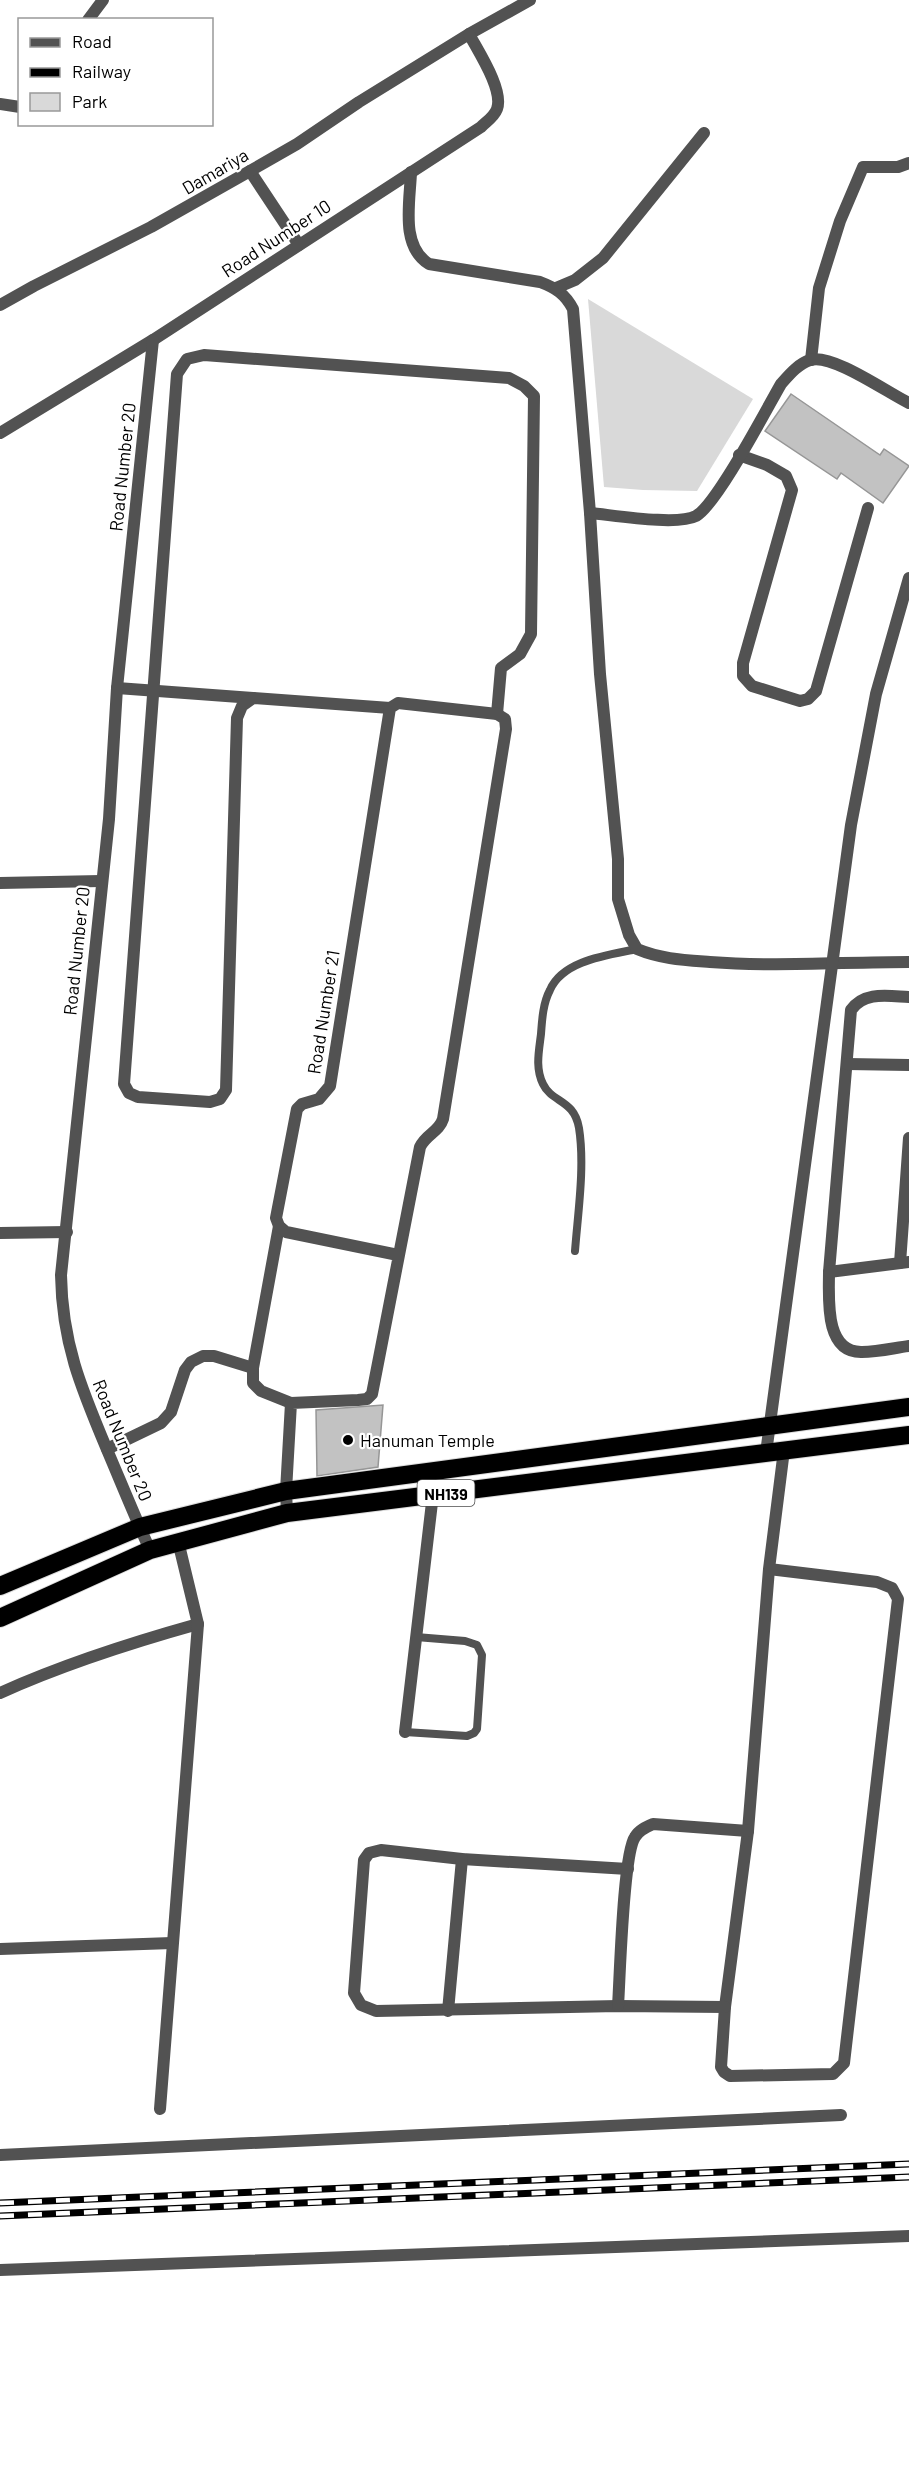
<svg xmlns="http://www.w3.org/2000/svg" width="909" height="2472" font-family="Barlow,sans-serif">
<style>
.green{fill:#d9d9d9}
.building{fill:#c2c2c2;stroke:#969696;stroke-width:1.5}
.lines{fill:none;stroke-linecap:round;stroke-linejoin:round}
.highway-casing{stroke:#dbdbdb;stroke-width:20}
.lane{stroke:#525252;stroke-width:8}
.street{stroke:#525252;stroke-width:12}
.highway{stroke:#000;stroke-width:18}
.rail-casing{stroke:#000;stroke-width:7}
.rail{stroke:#fff;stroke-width:4.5;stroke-dasharray:14;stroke-linecap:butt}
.poi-dot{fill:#000;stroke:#fff;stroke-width:2}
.labels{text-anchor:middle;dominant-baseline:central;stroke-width:4.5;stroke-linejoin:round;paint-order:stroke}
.shield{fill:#fff;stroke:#4c4c4c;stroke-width:1.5}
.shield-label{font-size:16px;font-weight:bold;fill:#000}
.street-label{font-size:18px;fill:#000;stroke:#fff}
.poi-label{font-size:18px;fill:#000;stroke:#fff;text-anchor:start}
</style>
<rect width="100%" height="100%" fill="#fff"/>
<!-- green -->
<path class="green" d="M588,299L753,399L697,491L643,490L604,487Z"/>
<!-- building -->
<g class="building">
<path d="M791,394L880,455L884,449L909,466L883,503L841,473L837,479L765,431Z"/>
<path d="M383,1405L378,1467L317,1476L316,1410Z"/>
</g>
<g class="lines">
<defs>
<g id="highway">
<path d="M0,1586L140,1527L286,1491L909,1407"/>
<path d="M0,1618L150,1550L287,1513L909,1435"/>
</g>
</defs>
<!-- highway casing -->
<use href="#highway" class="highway-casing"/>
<!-- lane -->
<g class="lane">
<path d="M575,1251C578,1212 585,1166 579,1128C574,1099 552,1103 543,1084C535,1068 539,1051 541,1034C542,1020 543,1003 550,990C563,960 609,955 637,949"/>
<path d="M405,1732L467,1736L474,1733L477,1729L482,1655L477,1645L465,1641L416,1637"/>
</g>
<!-- street -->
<g class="street">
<path d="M88,20L103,0"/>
<path d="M0,104L20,107"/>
<path d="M250,171L299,245"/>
<path d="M411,172C410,202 400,246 429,264L540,282C556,288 565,294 573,309L590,513L600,674L618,859V899L629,935L637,949C661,959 684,960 710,962C776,967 842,962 909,962"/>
<path d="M556,288L575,280L603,258L704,133"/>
<path d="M0,305L34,286L151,227L250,171L297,144L359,102L469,34L530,0"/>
<path d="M811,360L819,288L840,221L863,167H898L909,163"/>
<path d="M0,433L153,340L481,127C487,121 494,117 497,109C504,90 478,51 469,34"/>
<path d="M739,455L767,465L786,476L792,490L743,663V676L752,686L800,701L808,699L816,691L868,508"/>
<path d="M590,513C613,515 677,526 696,516C717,504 766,410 781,384C789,375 798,364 810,360C832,353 888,393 909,403"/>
<path d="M117,688L253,698"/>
<path d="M390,708L253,698L242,706L237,718L226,1090L220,1099L210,1102L138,1097L129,1093L124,1084L177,374L187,359L204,355L509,378L524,386L534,396L531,634L520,654L501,668L497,714"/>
<path d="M0,883L101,881"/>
<path d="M909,997C888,996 864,991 851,1010L829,1272C829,1298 824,1353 862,1352C878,1352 894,1348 909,1346"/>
<path d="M847,1064L909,1065"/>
<path d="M279,1226L253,1368V1383L261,1391L291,1403"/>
<path d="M0,1233L67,1232"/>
<path d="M900,1263L909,1138"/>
<path d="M829,1272L909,1262"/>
<path d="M107,1449L161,1423L171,1412L185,1370L191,1362L203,1356H214L253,1368"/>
<path d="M766,1453L851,825L876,694L909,578"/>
<path d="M287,1513L286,1491L291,1403L358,1400L367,1399L372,1394L420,1147C426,1134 439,1132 443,1119L506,729L505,719L497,714L398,703L390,708L330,1086L319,1099L302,1104L297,1109L276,1218L279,1226L286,1232L398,1255"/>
<path d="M150,1550C135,1517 122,1485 108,1452C82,1390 62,1344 61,1275L109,819L117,688L153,340"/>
<path d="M769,1569L877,1582L892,1588L898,1599L844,2063L833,2074L730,2076L724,2072L721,2067L725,2007L748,1831L769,1569L784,1450"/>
<path d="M0,1693C64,1664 130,1643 198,1624"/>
<path d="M405,1732L433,1494"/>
<path d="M628,1869L462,1859L381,1850L369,1853L364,1860L354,1993L361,2005L376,2011L618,2006L725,2007"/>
<path d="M0,1949L172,1943"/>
<path d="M618,2006C620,1977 623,1854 635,1837C639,1830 646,1827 653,1824L748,1831"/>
<path d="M448,2011L462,1859"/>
<path d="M160,2109L198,1624L178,1541"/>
<path d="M0,2155L841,2115"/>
<path d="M0,2270L909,2236"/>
</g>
<!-- highway -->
<use href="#highway" class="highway"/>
<defs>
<g id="rail">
<path d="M0,2203L909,2164"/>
<path d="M0,2216L909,2177"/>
</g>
</defs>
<!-- rail casing -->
<use href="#rail" class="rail-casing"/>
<!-- rail -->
<use href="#rail" class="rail"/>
</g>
<!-- markers -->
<circle class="poi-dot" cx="348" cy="1440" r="6"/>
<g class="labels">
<!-- shield labels -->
<rect class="shield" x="417.5" y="1480" width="57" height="26" rx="4.5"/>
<g class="shield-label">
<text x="446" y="1493">NH139</text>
</g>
<!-- street labels -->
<g class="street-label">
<text transform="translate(215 171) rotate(-30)">Damariya</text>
<text transform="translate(276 238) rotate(-33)">Road Number 10</text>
<text transform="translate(122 467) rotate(-84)">Road Number 20</text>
<text transform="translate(76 951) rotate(-84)">Road Number 20</text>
<text transform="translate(323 1012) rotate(-81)">Road Number 21</text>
<text transform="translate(123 1440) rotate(68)">Road Number 20</text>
</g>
<!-- poi labels -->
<g class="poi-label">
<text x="360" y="1440">Hanuman Temple</text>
</g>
</g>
<!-- legend -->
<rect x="18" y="18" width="195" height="108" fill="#ffffff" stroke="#999999" stroke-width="1.5"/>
<rect x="30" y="38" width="30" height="9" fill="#525252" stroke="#999999" stroke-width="1.5"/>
<text x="72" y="48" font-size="18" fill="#000000">Road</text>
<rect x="30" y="68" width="30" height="9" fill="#000000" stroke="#999999" stroke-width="1.5"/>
<text x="72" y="78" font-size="18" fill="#000000">Railway</text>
<rect x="30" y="93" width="30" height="18" fill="#d9d9d9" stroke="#999999" stroke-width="1.5"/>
<text x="72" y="108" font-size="18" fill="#000000">Park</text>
</svg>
